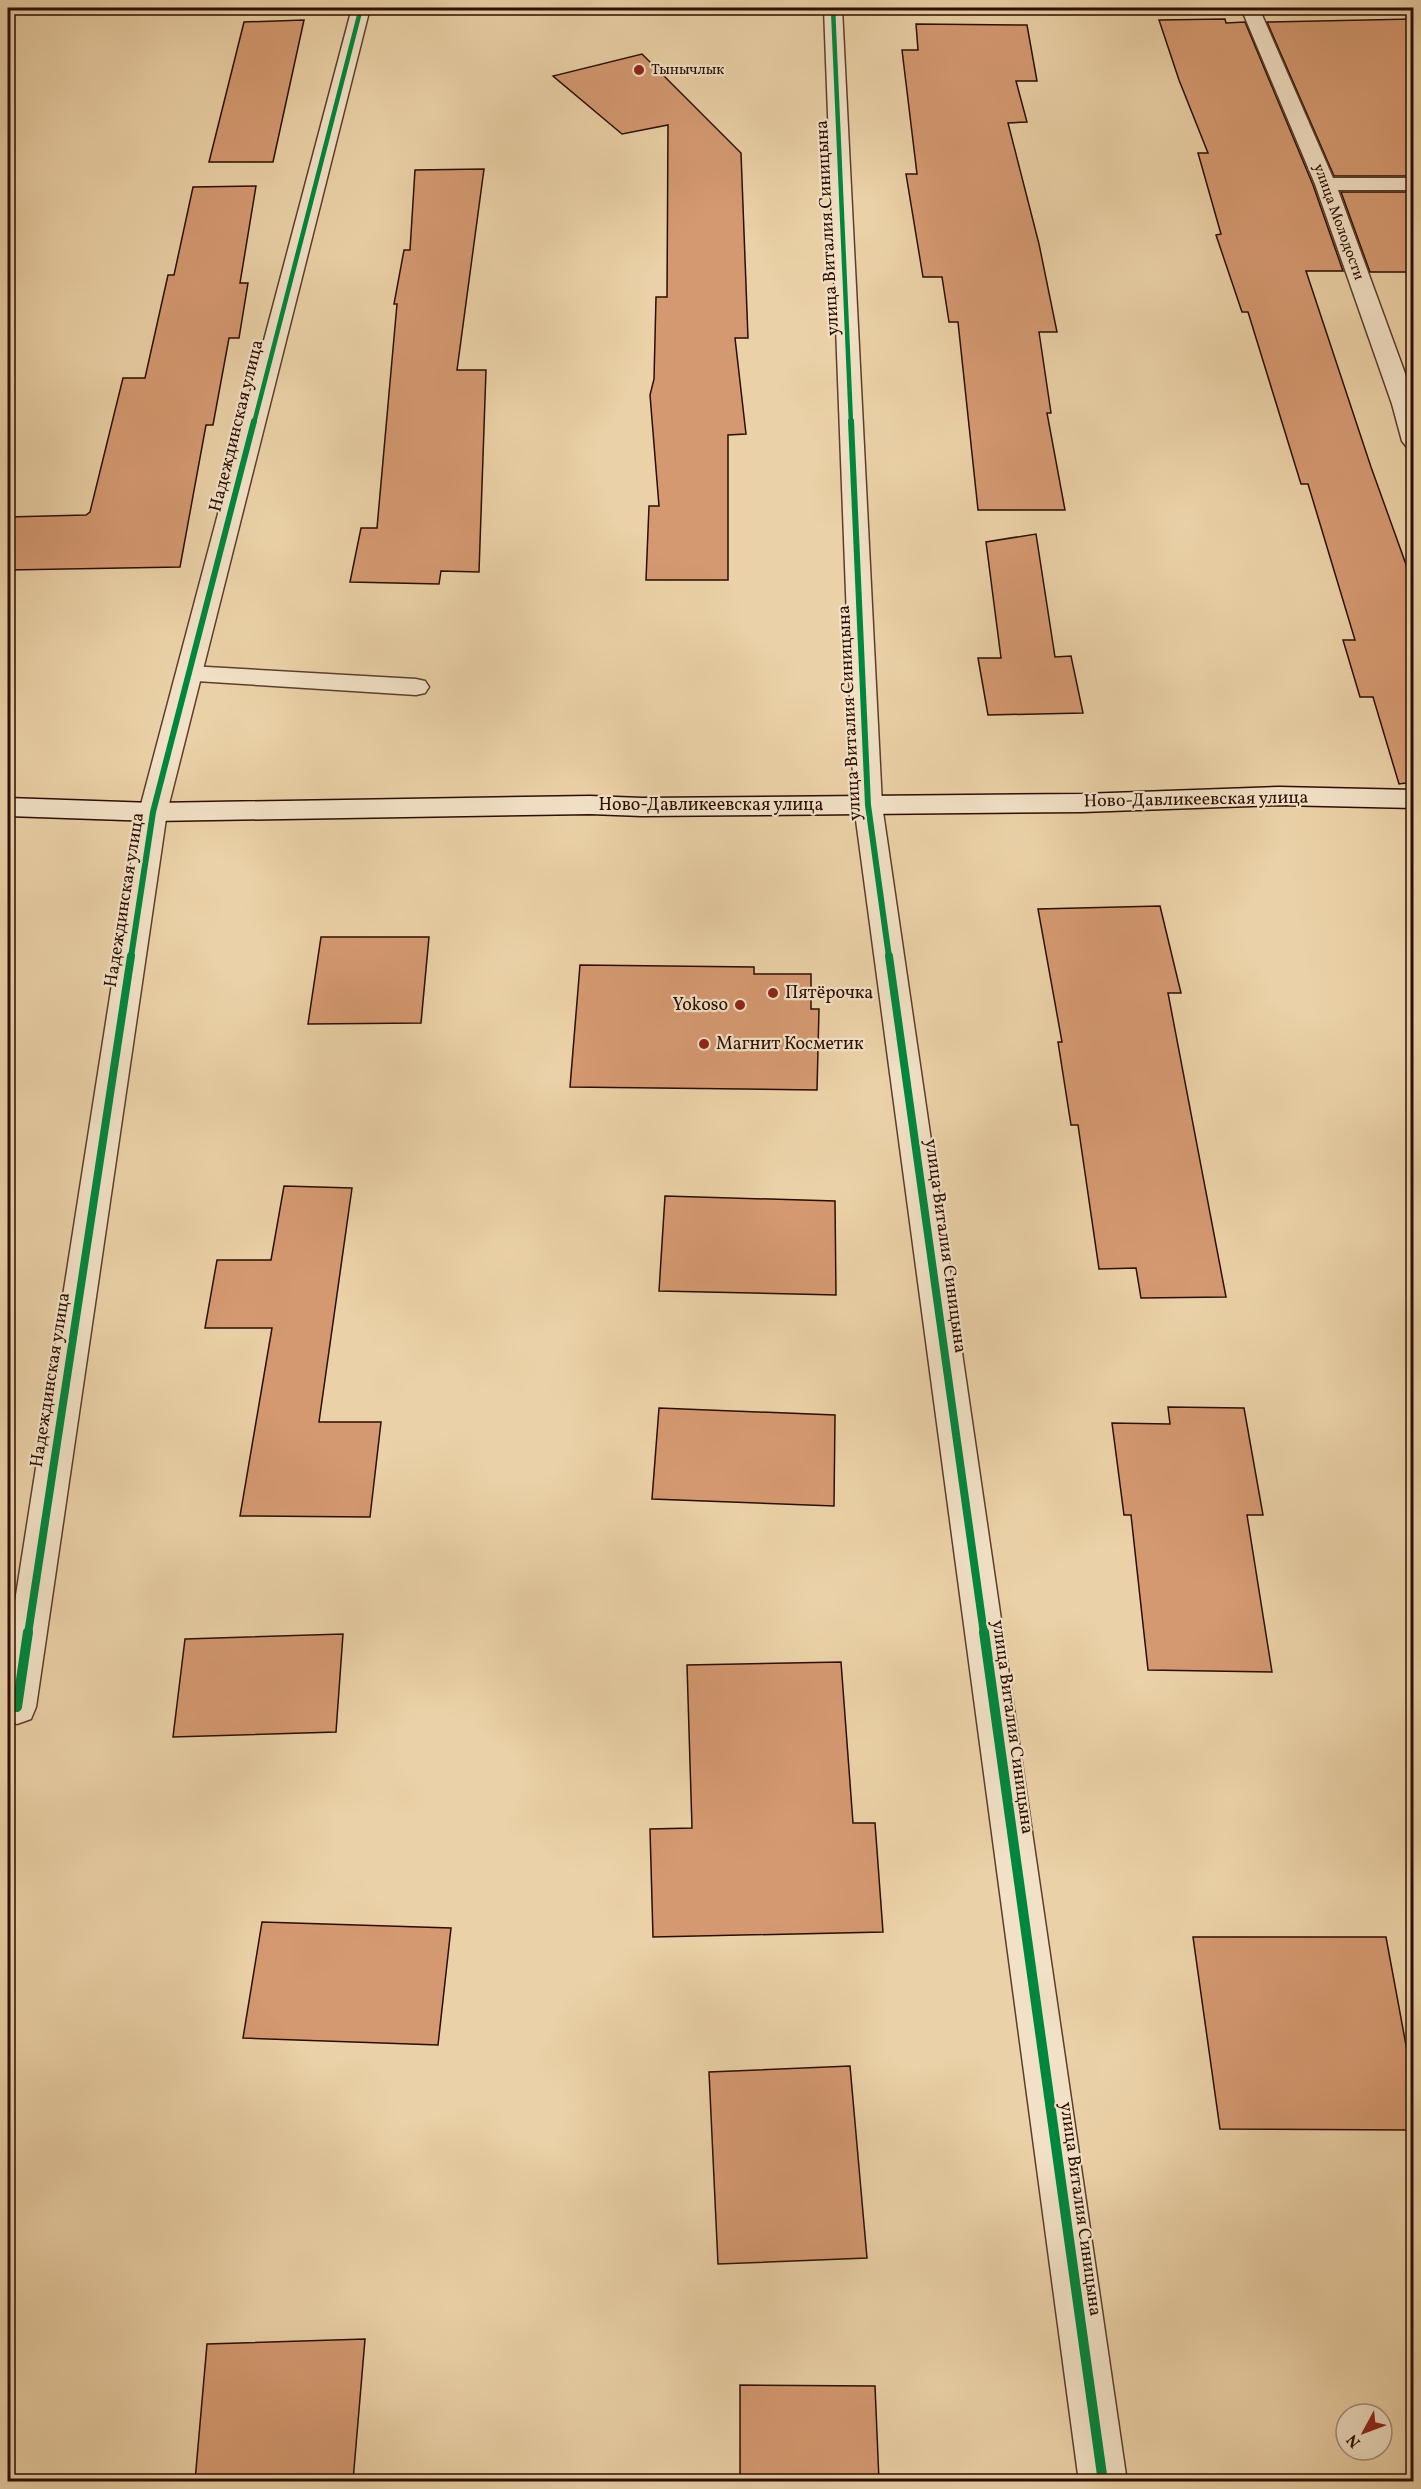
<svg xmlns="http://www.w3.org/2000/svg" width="1421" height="2489" font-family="Vollkorn,serif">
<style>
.building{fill:#d59971;stroke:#2b0e02;stroke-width:1.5}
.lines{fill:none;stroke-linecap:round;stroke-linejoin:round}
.lane-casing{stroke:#5b3f2b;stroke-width:3}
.street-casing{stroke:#5b3f2b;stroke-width:3}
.secondary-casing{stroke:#2b0e02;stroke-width:3}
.lane{fill:#f2e1c6;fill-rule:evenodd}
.street{fill:#f2e1c6;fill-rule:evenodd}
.secondary{fill:#f2e1c6;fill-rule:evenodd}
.cycleway-far3-casing{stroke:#f2e1c6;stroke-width:7}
.cycleway-far2-casing{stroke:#f2e1c6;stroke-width:9}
.cycleway-far1-casing{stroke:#f2e1c6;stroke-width:11}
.cycleway-casing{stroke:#f2e1c6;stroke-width:14}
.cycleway-far3{stroke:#00873e;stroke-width:4.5}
.cycleway-far2{stroke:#00873e;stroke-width:6}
.cycleway-far1{stroke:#00873e;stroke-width:8}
.cycleway{stroke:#00873e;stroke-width:10}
.poi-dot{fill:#8f2418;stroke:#f2e1c6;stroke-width:2}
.labels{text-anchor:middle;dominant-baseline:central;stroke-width:4.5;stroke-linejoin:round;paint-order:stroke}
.far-poi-label{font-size:15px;fill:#2b0e02;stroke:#f2e1c6;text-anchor:start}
.far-street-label{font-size:15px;fill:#2b0e02;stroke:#f2e1c6}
.street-label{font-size:18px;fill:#2b0e02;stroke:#f2e1c6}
.poi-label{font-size:18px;fill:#2b0e02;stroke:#f2e1c6;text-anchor:start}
</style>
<rect width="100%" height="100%" fill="#ebd1a7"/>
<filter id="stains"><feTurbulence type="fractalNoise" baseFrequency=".00333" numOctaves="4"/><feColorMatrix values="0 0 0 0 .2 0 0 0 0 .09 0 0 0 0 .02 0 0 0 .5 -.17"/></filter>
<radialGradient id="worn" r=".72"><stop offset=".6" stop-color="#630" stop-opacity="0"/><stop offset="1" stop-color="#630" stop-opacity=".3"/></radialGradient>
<!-- building -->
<g class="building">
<path d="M1225,19L1226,23L1245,22L1313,185L1343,271H1306L1371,467L1413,584V782L1399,784L1373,697H1360L1343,640H1355L1308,484H1301L1248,312H1242L1216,235L1221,234L1198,153H1208L1179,80L1159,20Z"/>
<path d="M1413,19V176H1334L1267,22Z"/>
<path d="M304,20L273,162H209L244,22Z"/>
<path d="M916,24L1027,25L1037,81H1016L1027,122L1008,123L1039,244L1057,332H1039L1051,413H1047L1065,510H978L958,322H949L942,277H923L906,174H917L902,50H918Z"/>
<path d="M642,54L741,153L748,338H735L746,434L728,435V580H646L649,506H659L650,395L654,379L656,297H667L668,125L622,134L553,76Z"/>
<path d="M484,169L457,370H486L479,572L441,571L439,584L350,582L361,528H377L397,304H394L404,250H410L415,170Z"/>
<path d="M256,186L240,283H248L239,338H229L213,425H206L180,567L8,570V517L86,515L90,512L123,378H145L168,275H174L193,187Z"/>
<path d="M1341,192H1413V272H1370Z"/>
<path d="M1036,534L1055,657L1071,656L1083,713L988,715L978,658H1001L986,542Z"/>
<path d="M1160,906L1181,993H1168L1226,1297L1141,1298L1136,1268L1099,1269L1078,1125H1071L1058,1042H1062L1038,909Z"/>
<path d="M321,937H429L421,1023L308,1024Z"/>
<path d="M580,965L754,967V974H811V1009H819L817,1090L570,1087Z"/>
<path d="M284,1186L352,1188L319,1422H381L370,1517L240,1516L272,1328H205L217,1260H271Z"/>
<path d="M665,1196L835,1201L836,1295L659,1291Z"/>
<path d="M1168,1407L1244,1408L1263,1515H1247L1272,1672L1148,1670L1131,1515H1124L1112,1423L1170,1424Z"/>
<path d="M659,1408L835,1415L834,1506L652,1499Z"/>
<path d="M343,1634L336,1732L173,1737L185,1639Z"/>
<path d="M841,1662L853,1823H875L883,1932L653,1937L650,1829L692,1828L687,1665Z"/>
<path d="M262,1922L451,1928L438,2045L243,2038Z"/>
<path d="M1193,1937H1386L1413,2083V2130L1220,2129Z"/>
<path d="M850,2066L867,2258L718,2264L709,2072Z"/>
<path d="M365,2339L353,2481H195L207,2344Z"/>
<path d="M740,2385L875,2386L879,2481H740Z"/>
</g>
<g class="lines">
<defs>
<path id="lane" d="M189,666L416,679L425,681L429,687L425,693L416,695L180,680L176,674L180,668Z"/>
<g id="street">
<path d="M352,8H370L167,812L36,1707L31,1719L17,1724L8,1720V1646L139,812Z"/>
<path d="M824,8H842L882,805L1127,2482H1079L854,805Z"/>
<path d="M1241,8H1259L1333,178H1414V190H1338L1414,398V448L1406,446L1402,441L1392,404L1315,184Z"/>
</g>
<path id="secondary" d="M1279,787L1414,790V808L1279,805L1082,812L642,816L590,814L153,821L8,816V798L153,803L590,796L642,798L1082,794Z"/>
</defs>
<!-- lane casing -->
<use href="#lane" class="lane-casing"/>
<!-- street casing -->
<use href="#street" class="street-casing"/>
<!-- secondary casing -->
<use href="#secondary" class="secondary-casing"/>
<!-- lane -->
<use href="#lane" class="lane"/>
<!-- street -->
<use href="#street" class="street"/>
<!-- secondary -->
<use href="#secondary" class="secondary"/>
<defs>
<g id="cycleway-far3">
<path d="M833,8L851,423"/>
<path d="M254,423L361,8"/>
</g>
<g id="cycleway-far2">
<path d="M851,421L868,805L889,957"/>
<path d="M131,957L153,812L254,421"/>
</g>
<g id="cycleway-far1">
<path d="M889,956L984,1634"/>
<path d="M28,1634L131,956"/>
</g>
<g id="cycleway">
<path d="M984,1632L1103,2482"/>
<path d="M17,1707L28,1632"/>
</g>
</defs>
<!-- cycleway-far3 casing -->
<use href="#cycleway-far3" class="cycleway-far3-casing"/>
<!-- cycleway-far2 casing -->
<use href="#cycleway-far2" class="cycleway-far2-casing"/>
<!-- cycleway-far1 casing -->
<use href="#cycleway-far1" class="cycleway-far1-casing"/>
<!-- cycleway casing -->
<use href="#cycleway" class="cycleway-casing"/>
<!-- cycleway-far3 -->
<use href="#cycleway-far3" class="cycleway-far3"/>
<!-- cycleway-far2 -->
<use href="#cycleway-far2" class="cycleway-far2"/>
<!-- cycleway-far1 -->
<use href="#cycleway-far1" class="cycleway-far1"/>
<!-- cycleway -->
<use href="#cycleway" class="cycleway"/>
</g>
<!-- markers -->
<g class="poi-dot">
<circle cx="639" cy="70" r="6"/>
<circle cx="773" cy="993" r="6"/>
<circle cx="740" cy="1005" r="6"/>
<circle cx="704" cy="1044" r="6"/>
</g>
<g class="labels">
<!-- far-poi labels -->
<g class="far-poi-label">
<text x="651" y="70">Тынычлык</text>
</g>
<!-- far-street labels -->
<g class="far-street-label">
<text transform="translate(1338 222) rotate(70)">улица Молодости</text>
</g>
<!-- street labels -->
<g class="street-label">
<text transform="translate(828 228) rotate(-93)">улица Виталия Синицына</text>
<text transform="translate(237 426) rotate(-76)">Надеждинская улица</text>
<text transform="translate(850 713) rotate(-93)">улица Виталия Синицына</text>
<text transform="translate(1196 800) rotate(-1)">Ново-Давликеевская улица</text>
<text x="711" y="805">Ново-Давликеевская улица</text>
<text transform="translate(125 900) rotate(-81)">Надеждинская улица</text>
<text transform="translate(945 1246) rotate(82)">улица Виталия Синицына</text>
<text transform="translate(51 1380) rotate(-81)">Надеждинская улица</text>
<text transform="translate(1012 1727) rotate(82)">улица Виталия Синицына</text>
<text transform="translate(1080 2209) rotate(82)">улица Виталия Синицына</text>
</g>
<!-- poi labels -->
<g class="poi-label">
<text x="785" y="993">Пятёрочка</text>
<text x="728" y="1005" text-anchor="end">Yokoso</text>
<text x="716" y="1044">Магнит Косметик</text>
</g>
</g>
<!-- margin -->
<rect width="1421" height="2489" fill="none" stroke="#ebd1a7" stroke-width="30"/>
<rect x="9" y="9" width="1403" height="2471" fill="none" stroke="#2b0e02" stroke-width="3"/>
<rect x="15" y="15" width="1391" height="2459" fill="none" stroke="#2b0e02" stroke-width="1.5"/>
<!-- north arrow -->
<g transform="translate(1364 2432) rotate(229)"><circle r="28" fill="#f2e1c6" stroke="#a28d78" stroke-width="1.5"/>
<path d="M0-4.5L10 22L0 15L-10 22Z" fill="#8f2418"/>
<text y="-9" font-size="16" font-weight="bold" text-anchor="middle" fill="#2b0e02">N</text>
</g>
<rect width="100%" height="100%" filter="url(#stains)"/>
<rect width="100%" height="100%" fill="url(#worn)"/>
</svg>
